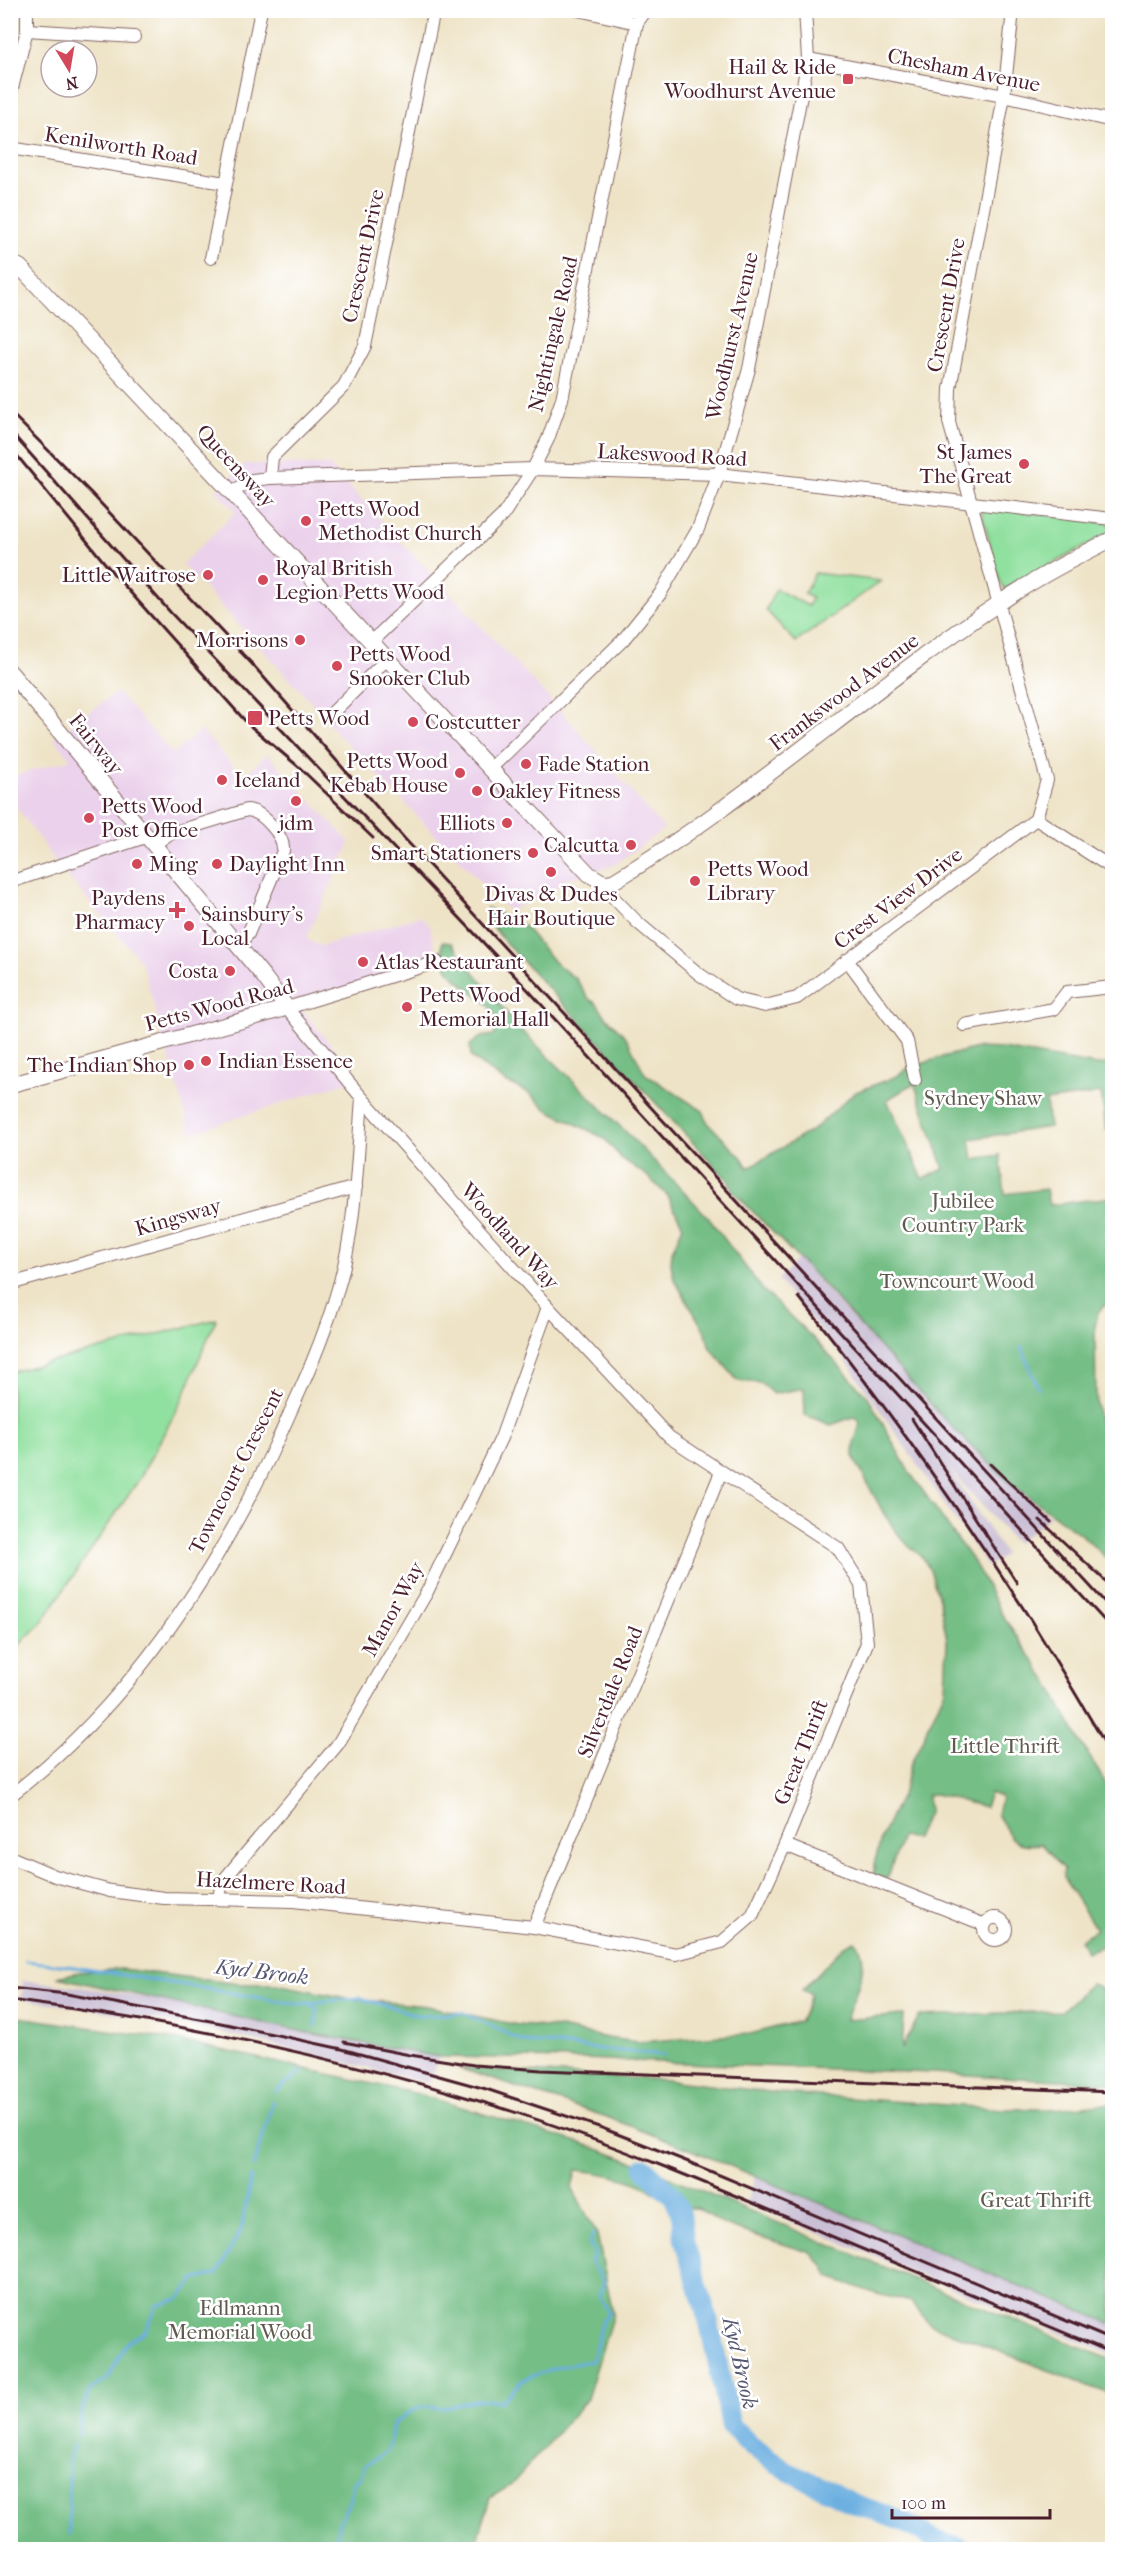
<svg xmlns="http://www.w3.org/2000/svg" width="1123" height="2560" font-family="'IM FELL French Canon',serif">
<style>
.built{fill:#ebd1eb}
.industrial{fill:#cbbfd5}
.green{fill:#90e09f;stroke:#6d8065;stroke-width:1.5}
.forest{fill:#74be86;stroke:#5f6e58;stroke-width:1.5;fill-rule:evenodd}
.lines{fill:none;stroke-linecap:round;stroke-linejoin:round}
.stream{stroke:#6aafe0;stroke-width:3}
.river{stroke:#6aafe0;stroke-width:20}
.minor-casing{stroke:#836461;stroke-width:14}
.tertiary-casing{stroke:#836461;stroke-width:17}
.minor{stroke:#fff;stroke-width:12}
.tertiary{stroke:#fff;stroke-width:15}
.rail{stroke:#4a1f2b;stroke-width:3}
.poi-dot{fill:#d1495b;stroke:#fff;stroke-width:2}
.labels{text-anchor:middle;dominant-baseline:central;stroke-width:5;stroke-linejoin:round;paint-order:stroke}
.poi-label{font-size:21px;fill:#4a1f2b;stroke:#fff;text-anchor:start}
.street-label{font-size:21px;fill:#4a1f2b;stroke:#fff}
.park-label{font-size:21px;fill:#5f594e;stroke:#fff}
.water-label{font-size:22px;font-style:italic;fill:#575973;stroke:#fff}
</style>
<rect width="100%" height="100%" fill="#fff"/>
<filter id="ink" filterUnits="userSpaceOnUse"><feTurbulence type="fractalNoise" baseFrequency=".0167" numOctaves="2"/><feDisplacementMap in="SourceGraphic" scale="12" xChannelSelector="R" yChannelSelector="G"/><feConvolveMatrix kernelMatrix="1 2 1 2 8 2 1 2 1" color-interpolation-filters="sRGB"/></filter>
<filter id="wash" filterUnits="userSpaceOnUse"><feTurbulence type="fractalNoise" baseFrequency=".008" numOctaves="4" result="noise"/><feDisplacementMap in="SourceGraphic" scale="24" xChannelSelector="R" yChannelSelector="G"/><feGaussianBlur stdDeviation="1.35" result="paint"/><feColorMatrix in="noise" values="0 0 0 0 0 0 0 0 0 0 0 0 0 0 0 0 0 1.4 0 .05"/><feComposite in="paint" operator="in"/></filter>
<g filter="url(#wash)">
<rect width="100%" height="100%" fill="#eee3c6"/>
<!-- built -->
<g class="built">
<path d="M245,464L329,465L562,712L664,829L613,866L566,879L554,889L509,911L336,732L301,691L182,564L236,512L216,490Z"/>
<path d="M117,692L173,754L201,730L243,777L267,754L350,843L306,939L322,946L420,916L430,926L437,959L298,1005L359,1078L191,1133L141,961L61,869L11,800L10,777L71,759L53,738Z"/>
</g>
<!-- industrial -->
<g class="industrial">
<path d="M798,1259L947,1422L1011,1484L1050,1516L1016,1544L948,1467L1005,1554L988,1567L844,1358L778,1280Z"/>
<path d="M23,1980L95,1989L175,2003L313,2034L439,2057L429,2083L232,2035L130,2015L21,1999Z"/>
<path d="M756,2177L1112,2324V2355L746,2203Z"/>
</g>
<!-- green -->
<g class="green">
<path d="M980,506L1108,523L1112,532L1005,589L1000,582Z"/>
<path d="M815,573L881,581L796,642L766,610L776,589L808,606L812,598L804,594Z"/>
<path d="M216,1319L181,1402L138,1481L42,1622L11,1653V1372Z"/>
</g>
<!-- forest -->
<g class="forest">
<path d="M487,908L524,926L555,963L576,979L589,999L597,1004L606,1017L626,1037L645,1074L703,1111L708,1123L742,1158L748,1168L814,1129L854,1093L897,1076L907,1069L942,1057L977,1048L1003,1049L1097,1065L1112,1063V1129L1106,1130L1101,1093L1046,1101L1049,1127L970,1139L973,1159L1000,1155L1005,1194L1046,1189L1049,1205L1112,1197V1299L1098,1312L1095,1327L1096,1403L1100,1423L1112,1442V1564L1083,1536L1010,1483L947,1422L820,1281L733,1191L728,1180L504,941L488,920ZM914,1083L944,1169L923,1179L887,1100Z"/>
<path d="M442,942L451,943L517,1026L632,1138L707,1216L763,1290L815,1340L868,1397L908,1470L976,1566L1001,1613L1048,1682L1077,1736L1112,1794V1954L1105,1945L1086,1952L1080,1940L1096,1929L1063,1877L1064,1869L1042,1844C1010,1847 1013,1839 997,1814L1001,1797L990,1793L985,1807L935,1794L927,1795L929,1811L916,1838L902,1837L887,1879L874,1876V1864L882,1836L904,1789L910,1766L945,1690L947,1640L940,1602L931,1573L924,1559L901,1538L884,1514L854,1458V1443L860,1424L858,1419L853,1417L831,1425L805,1415L804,1388L773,1394L761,1383L738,1381L710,1348L705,1332L674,1279L671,1264L672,1251L683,1226L667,1195L646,1175L621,1158L604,1138L548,1110L529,1093L504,1081L471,1057L470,1045L481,1037L494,1035L499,1023C489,989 438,986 442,942Z"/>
<path d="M855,1941C874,1961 853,1996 846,2020L904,2015L902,2049L919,2016L1062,2011L1091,1983L1112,1994V2083L932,2073L582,2059L439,2057L313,2034L57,1977L79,1972L122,1969L239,1984H276L352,1999L427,2006L518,2025L560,2028L607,2038L637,2042L750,2034L800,2021L811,1994L802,1990L843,1947Z"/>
<path d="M11,2016L177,2040L418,2094L581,2143L636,2163L874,2263L1112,2360V2395L929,2324L912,2302L877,2294L829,2277L822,2264L811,2253L724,2225L698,2208C676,2211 659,2192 639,2184C618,2176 598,2172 576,2170L572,2188L597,2234L613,2314L587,2399L511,2485L490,2498L474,2549H11Z"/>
<path d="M458,2068L666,2080L778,2093L1003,2109H1053L1112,2103V2324L699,2153L607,2117Z"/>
</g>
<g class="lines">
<!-- stream -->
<g class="stream">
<path d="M1021,1346L1038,1388"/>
<path d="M10,1960H11"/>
<path d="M26,1961L68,1966L298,2004L359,1998L421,2016L464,2013L524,2042L664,2055"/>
<path d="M309,2003L317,2009L316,2026"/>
<path d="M276,2091L302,2071"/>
<path d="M254,2166L273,2101"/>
<path d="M654,2188L657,2181"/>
<path d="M78,2434L82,2410L89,2391L108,2378L126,2344L146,2330L156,2306L179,2299L194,2280L217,2274L241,2230L251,2177"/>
<path d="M69,2534V2458L74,2444"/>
<path d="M332,2550L336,2545L339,2521L350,2501L353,2484L361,2476L364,2466L389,2450L393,2423L414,2410L422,2407L446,2408L475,2400L502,2401L523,2380L557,2367L592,2361L603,2320L609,2312L599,2296L604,2282L591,2263L595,2252L589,2244L593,2234"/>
</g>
<!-- river -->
<path class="river" d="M644,2168L673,2196L681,2214L684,2240L709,2323L731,2426L753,2447L786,2470L855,2504L902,2521L937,2541L964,2550"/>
</g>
</g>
<g filter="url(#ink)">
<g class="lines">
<defs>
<g id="minor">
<path d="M578,10L637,23"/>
<path d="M27,30L134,37"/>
<path d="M808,59L1004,96L1112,121"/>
<path d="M10,96L27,30V10"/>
<path d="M10,148L225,183"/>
<path d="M211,258L261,10"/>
<path d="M270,478L272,457L344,386L365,346L434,10"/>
<path d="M232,492L252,480L270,478L533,469L719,474L1112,519"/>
<path d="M372,641L503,515L533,469L548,439L562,399L637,23L646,10"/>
<path d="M328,717L388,658"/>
<path d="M491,768L623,640L660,594L698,529L719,474L749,369L808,59L805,10"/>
<path d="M1036,819L1112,868"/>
<path d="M153,845L169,834L247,810C262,811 285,836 283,851L248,934L238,946"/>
<path d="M10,882L145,837"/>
<path d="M604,883L612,896L637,922L699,974L736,999L765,1006L797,998L1036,819L1047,780L949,422L950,389L1004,96L1013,10"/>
<path d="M847,960L907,1041L915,1080"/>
<path d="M964,1025L1054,1009L1067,992L1112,987"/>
<path d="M10,1284L356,1187"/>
<path d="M10,1796C138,1698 229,1553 293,1406C310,1369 326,1331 337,1292C356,1230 357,1163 362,1098"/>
<path d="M785,1845L985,1925"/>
<path d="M10,1857L55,1876L110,1891L164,1898L293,1901L534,1927L676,1954L722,1942L752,1916L785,1845L867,1643L861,1585L838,1548L669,1437L548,1307L362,1098L287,1008L437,962"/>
<path d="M219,1898L222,1882L338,1744L427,1592L501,1438L548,1307"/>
<circle cx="995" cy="1929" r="11"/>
<path d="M534,1927L721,1472"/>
</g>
<g id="tertiary">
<path d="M10,262L20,267L589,874L604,883L614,881C750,799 866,691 998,604C1034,579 1073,559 1112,539"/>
<path d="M10,672L264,977L287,1008L10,1085"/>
</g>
</defs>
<!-- minor casing -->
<use href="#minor" class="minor-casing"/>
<!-- tertiary casing -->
<use href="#tertiary" class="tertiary-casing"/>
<!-- minor -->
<use href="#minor" class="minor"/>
<!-- tertiary -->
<use href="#tertiary" class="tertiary"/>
<!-- rail -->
<g class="rail">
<path d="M10,412L91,493L253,665L404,838L1112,1610"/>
<path d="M10,431L171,613L530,992L1112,1629"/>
<path d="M10,447L113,573L248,724L300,768L373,838"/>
<path d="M799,1297C880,1397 955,1503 1025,1611C1055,1658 1083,1707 1112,1755"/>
<path d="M912,1419L1017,1583"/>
<path d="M990,1464L1051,1522"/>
<path d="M1040,1520L1112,1587"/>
<path d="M10,1988L67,1994L221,2023L342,2049L486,2089L602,2128L686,2161L1112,2340"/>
<path d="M10,2000C172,2021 334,2056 489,2104C608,2141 723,2190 838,2239C929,2277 1021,2314 1112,2353"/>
<path d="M344,2042L410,2055L474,2065L541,2070L1112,2092"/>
</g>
</g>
</g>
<!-- markers -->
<g class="poi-dot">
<rect x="842" y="73" width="12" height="12" rx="3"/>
<circle cx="1024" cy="464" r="6"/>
<circle cx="306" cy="521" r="6"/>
<circle cx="208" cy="575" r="6"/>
<circle cx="263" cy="580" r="6"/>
<circle cx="300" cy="640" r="6"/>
<circle cx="337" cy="666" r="6"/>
<rect x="247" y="710" width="16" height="16" rx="3"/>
<circle cx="413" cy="722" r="6"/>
<circle cx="526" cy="764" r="6"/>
<circle cx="460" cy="773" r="6"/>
<circle cx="222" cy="780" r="6"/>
<circle cx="477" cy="791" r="6"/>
<circle cx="296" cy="801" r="6"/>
<circle cx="89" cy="818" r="6"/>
<circle cx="507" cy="823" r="6"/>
<circle cx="631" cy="845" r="6"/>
<circle cx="533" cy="853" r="6"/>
<circle cx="137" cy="864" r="6"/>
<circle cx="217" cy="864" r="6"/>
<circle cx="551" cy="872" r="6"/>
<circle cx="695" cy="881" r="6"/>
<path d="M174 901h6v6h6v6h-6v6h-6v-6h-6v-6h6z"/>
<circle cx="189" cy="926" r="6"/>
<circle cx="363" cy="962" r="6"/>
<circle cx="230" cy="971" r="6"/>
<circle cx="407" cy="1007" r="6"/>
<circle cx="206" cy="1061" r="6"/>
<circle cx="189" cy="1065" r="6"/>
</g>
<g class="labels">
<!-- poi labels -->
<g class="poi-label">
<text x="836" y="67" text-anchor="end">Hail &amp; Ride<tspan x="836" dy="24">Woodhurst Avenue</tspan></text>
<text x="1012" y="452" text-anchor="end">St James<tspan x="1012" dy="24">The Great</tspan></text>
<text x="318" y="509">Petts Wood<tspan x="318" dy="24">Methodist Church</tspan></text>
<text x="275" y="568">Royal British<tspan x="275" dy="24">Legion Petts Wood</tspan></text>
<text x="196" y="575" text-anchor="end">Little Waitrose</text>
<text x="288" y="640" text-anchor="end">Morrisons</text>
<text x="349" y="654">Petts Wood<tspan x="349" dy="24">Snooker Club</tspan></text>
<text x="268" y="718">Petts Wood</text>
<text x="425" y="722">Costcutter</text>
<text x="448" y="761" text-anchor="end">Petts Wood<tspan x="448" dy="24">Kebab House</tspan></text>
<text x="538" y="764">Fade Station</text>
<text x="234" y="780">Iceland</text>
<text x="489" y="791">Oakley Fitness</text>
<text x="101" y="806">Petts Wood<tspan x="101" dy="24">Post Office</tspan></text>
<text x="296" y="823" text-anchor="middle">jdm</text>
<text x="495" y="823" text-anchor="end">Elliots</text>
<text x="619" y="845" text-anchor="end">Calcutta</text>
<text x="521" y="853" text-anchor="end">Smart Stationers</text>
<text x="149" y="864">Ming</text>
<text x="229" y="864">Daylight Inn</text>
<text x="707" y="869">Petts Wood<tspan x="707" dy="24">Library</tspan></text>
<text x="551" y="894" text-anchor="middle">Divas &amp; Dudes<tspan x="551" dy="24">Hair Boutique</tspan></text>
<text x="165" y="898" text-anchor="end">Paydens<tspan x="165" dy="24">Pharmacy</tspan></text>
<text x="201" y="914">Sainsbury's<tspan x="201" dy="24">Local</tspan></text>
<text x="375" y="962">Atlas Restaurant</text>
<text x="218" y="971" text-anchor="end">Costa</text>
<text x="419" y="995">Petts Wood<tspan x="419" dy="24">Memorial Hall</tspan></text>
<text x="218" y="1061">Indian Essence</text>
<text x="177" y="1065" text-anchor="end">The Indian Shop</text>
</g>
<!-- street labels -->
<g class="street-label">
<text transform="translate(964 70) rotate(11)">Chesham Avenue</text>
<text transform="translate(121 146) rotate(9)">Kenilworth Road</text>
<text transform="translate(363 256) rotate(-78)">Crescent Drive</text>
<text transform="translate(946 305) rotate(-80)">Crescent Drive</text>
<text transform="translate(553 334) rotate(-77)">Nightingale Road</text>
<text transform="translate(732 336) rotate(-77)">Woodhurst Avenue</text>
<text transform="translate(672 455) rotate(3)">Lakeswood Road</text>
<text transform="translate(236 466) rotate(47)">Queensway</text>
<text transform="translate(844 692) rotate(-37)">Frankswood Avenue</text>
<text transform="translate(96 744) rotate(51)">Fairway</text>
<text transform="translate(898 898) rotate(-37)">Crest View Drive</text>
<text transform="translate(219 1005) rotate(-15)">Petts Wood Road</text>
<text transform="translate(178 1217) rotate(-16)">Kingsway</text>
<text transform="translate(510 1236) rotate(48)">Woodland Way</text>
<text transform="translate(236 1471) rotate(-63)">Towncourt Crescent</text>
<text transform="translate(393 1609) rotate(-61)">Manor Way</text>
<text transform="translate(610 1692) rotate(-68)">Silverdale Road</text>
<text transform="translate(801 1752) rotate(-68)">Great Thrift</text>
<text transform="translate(271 1883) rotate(3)">Hazelmere Road</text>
</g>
<!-- park labels -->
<g class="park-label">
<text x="983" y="1098">Sydney Shaw</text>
<text x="963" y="1201">Jubilee<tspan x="963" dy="24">Country Park</tspan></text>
<text x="957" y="1281">Towncourt Wood</text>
<text x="1005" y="1746">Little Thrift</text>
<text x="1036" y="2200">Great Thrift</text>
<text x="240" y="2308">Edlmann<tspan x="240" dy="24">Memorial Wood</tspan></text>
</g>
<!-- water labels -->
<g class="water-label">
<text transform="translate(262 1972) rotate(7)">Kyd Brook</text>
<text transform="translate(740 2363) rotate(77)">Kyd Brook</text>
</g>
</g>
<!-- margin -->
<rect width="1123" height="2560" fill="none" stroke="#fff" stroke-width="36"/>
<!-- north arrow -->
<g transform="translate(69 69) rotate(169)"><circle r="28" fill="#ffffff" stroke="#b7a5aa" stroke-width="1.5"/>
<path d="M0-4.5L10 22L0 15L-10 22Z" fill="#d1495b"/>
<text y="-9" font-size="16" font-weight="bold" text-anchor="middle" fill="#4a1f2b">N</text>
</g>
<!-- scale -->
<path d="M892 2509v9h158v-9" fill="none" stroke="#4a1f2b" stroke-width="3"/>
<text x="901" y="2509" font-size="18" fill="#4a1f2b" stroke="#ffffff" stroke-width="4.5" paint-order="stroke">100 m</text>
</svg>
